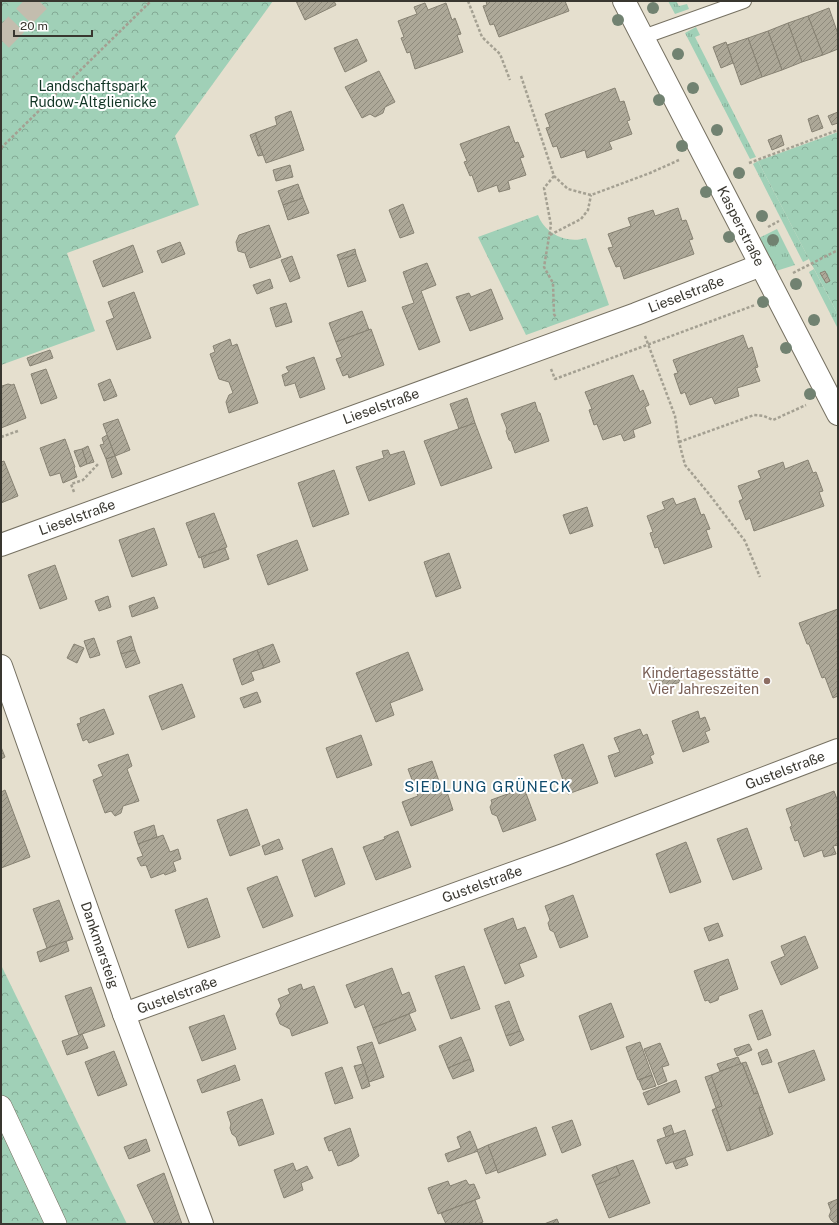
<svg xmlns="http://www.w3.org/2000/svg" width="839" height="1225" font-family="'Public Sans',sans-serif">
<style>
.grass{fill:url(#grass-tufts)}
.park{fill:url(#park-crowns)}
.building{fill:url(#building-hatch);stroke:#878273}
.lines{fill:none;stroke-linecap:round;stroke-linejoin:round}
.motorway-tunnel{stroke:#c3bdae;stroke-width:22;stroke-dasharray:22 11;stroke-linecap:butt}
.service-casing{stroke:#767162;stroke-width:16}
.pedestrian-casing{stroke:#767162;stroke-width:22}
.minor-casing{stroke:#767162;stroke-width:24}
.path{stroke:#a4a092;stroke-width:2.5;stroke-dasharray:3 2;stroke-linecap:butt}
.service{stroke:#fff;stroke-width:14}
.pedestrian{stroke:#fff;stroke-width:21}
.minor{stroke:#fff;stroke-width:22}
.tree{fill:#718271}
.education-dot{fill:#8d6e63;stroke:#fff;stroke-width:1.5}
.labels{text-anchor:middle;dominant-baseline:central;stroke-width:4;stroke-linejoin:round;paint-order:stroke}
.park-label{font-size:14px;fill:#123525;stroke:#fff}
.street-label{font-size:14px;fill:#393730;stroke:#fff}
.education-label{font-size:14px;fill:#785e54;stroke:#fff;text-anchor:end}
.neighbourhood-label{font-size:15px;letter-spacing:1px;fill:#114c6d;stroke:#fff}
</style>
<defs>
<pattern id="grass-tufts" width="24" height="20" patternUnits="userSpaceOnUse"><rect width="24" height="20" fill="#a0d0b7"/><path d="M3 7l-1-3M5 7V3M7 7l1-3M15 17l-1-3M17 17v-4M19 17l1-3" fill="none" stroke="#83aa95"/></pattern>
<pattern id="park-crowns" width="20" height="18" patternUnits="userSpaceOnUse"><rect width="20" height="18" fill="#a0d0b7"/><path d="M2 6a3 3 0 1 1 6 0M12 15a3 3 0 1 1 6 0" fill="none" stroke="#83aa95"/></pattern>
<pattern id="building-hatch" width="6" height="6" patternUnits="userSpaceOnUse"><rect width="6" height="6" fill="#ada898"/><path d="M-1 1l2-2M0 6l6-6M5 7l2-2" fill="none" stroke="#8e8a7c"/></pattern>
</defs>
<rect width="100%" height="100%" fill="#e5dfce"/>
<!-- grass -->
<g class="grass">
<path d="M668,1H676L679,6L687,4L689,9L675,14Z"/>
<path d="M696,27L700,35L695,37L756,157L750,159L685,33Z"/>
<path d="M758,161L809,259L803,262L753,164Z"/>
<path d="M777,229L795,265L776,271L759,238Z"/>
<path d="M814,269L838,315V329L809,272Z"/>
</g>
<!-- park -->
<g class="park">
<path d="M1,1H273L175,136L199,205L67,253L95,331L1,365Z"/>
<path d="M838,132V315L758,161Z"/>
<path d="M538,215C545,234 567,244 586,238L609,305L526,335L478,237Z"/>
<path d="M1,965L127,1224H1Z"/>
</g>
<!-- building -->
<g class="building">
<path d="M296,1H334L336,5L305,20Z"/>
<path d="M486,1H565L569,11L499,37L494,24L490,25L483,6L487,5Z"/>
<path d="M425,3L428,10L446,3L452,20L455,18L461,34L457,35L463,52L415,69L410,52L407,53L401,38L404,37L398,21L417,14L414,7Z"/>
<path d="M829,8L838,34V49L823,55L808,16Z"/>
<path d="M808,16L823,55L802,62L788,23Z"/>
<path d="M788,23L802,62L782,70L768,31Z"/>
<path d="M768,31L782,70L762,77L748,38Z"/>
<path d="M748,38L762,77L741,85L727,45Z"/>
<path d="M357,39L367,61L345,72L334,48Z"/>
<path d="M726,42L733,63L721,68L713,47Z"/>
<path d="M379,71L395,102L385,107L383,113L375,117L370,114L362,118L345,87Z"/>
<path d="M615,88L620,102L624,101L630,120L627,121L632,134L609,142L612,149L587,158L585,150L561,158L557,146L553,147L546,128L550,127L545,114Z"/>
<path d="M291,111L304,150L266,163L255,133L277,125L275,117Z"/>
<path d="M838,112V123L832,125L828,116Z"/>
<path d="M818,115L823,128L812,132L808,119Z"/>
<path d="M509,126L515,143L518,142L524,157L520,158L526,175L508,181L510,189L499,192L497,185L478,192L472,175L470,176L464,162L467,161L460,144Z"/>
<path d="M255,133L263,155L258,156L250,135Z"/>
<path d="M781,135L784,145L772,150L768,140Z"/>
<path d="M290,165L293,177L276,181L273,170Z"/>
<path d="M298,184L303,198L283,205L278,191Z"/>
<path d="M303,198L309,213L288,220L283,205Z"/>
<path d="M403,204L414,233L400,238L389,210Z"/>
<path d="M678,208L682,221L686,220L693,239L689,240L694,254L624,279L620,266L616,267L608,248L613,247L608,234L631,226L628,218L653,210L655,216Z"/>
<path d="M269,225L281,257L250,268L245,253L238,251L236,242L239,235Z"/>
<path d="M180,242L185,254L162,263L157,251Z"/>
<path d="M133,245L143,272L103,287L93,261Z"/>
<path d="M355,249L356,254L339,260L337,255Z"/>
<path d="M356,254L366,281L348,287L339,260Z"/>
<path d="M292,256L300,278L290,282L281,260Z"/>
<path d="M427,263L436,285L421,291L440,342L419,350L402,307L414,303L403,272Z"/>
<path d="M825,271L830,281L826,283L820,273Z"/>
<path d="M270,279L273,288L257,294L253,285Z"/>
<path d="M491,289L503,319L470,331L456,297L469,293L471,297Z"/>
<path d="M134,292L151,338L117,350L106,321L114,318L108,302Z"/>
<path d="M286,303L292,322L276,327L270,308Z"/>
<path d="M362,311L369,330L336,342L329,323Z"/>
<path d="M371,329L384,365L349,378L348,374L343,376L336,359L342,357L336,342Z"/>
<path d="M743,335L748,349L752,347L758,367L755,368L760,381L737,388L739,396L715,404L712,397L690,405L685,392L681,394L674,374L678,373L673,360Z"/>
<path d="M230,339L232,346L237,344L258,403L229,413L226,402L229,395L233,393L229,382L219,379L210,354L215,352L213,346Z"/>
<path d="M50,350L53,358L30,366L27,358Z"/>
<path d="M314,357L325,389L300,398L295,383L285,386L282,375L289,372L286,367Z"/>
<path d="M46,369L57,398L41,404L31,374Z"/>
<path d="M633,375L640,392L643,390L649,405L645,407L651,423L633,430L635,437L624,441L621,434L603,440L597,424L594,425L589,410L592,409L585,392Z"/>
<path d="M110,379L117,396L104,401L98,384Z"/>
<path d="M8,384L12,385L14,384L26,418L1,428V388L2,386Z"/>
<path d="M467,398L475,423L459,429L450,404Z"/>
<path d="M535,402L538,412L540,413L549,441L515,453L511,441L509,440L506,431L507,429L501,414Z"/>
<path d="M118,419L130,450L115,456L103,424Z"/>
<path d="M475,423L492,468L441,486L424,441Z"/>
<path d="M107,435L115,456L106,459L100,445L104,444L102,438Z"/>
<path d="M65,439L75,467L74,468L77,477L63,483L60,473L50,476L40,448Z"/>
<path d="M88,446L94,462L87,464L82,449Z"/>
<path d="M82,449L87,464L80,467L74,451Z"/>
<path d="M388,450L390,455L404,451L415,484L369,501L356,467L384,458L382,451Z"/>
<path d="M115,456L122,474L112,478L106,459Z"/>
<path d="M808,460L813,473L816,472L823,491L819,492L824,506L754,531L750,518L746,520L739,501L743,499L738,486L761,478L758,471L783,462L785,469Z"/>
<path d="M4,461L18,496L1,503V462Z"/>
<path d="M334,470L349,514L313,527L298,483Z"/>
<path d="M673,498L676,505L695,498L701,515L704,514L710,529L706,530L712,547L664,564L658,547L655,548L650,533L653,532L647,516L665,509L662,502Z"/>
<path d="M587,507L593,526L570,534L563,515Z"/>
<path d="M214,513L227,547L199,558L186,523Z"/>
<path d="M154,528L167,565L132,577L119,540Z"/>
<path d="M297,540L308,570L268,585L257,555Z"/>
<path d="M225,548L229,559L204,568L201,557Z"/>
<path d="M449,553L461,588L436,597L424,562Z"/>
<path d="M55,565L67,599L40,609L28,575Z"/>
<path d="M108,596L111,607L99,611L95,601Z"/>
<path d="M154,597L158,608L132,617L129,606Z"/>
<path d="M838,609V696L833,698L825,677L822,678L809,644H807L799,623Z"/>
<path d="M131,636L135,650L121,654L117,641Z"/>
<path d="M94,638L100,655L90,658L84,641Z"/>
<path d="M74,644L84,648L77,663L67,658Z"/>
<path d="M273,644L280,662L264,668L257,650Z"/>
<path d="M135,650L140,663L126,668L121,654Z"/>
<path d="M257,650L264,668L251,672L254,680L242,685L233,659Z"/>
<path d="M408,652L423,690L390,703L394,715L376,722L356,673Z"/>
<path d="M675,668L680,682L658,690L653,676Z"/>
<path d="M182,684L195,717L162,730L149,696Z"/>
<path d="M257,692L261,702L244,708L240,698Z"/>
<path d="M104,709L114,734L89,743L87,739L83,741L77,724L81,723L80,718Z"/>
<path d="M698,711L700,719L705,717L710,730L705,732L709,742L683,752L672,721Z"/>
<path d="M640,729L643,736L647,734L654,754L650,756L653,763L615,777L608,756L620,752L614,738Z"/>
<path d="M361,735L372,765L337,778L326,748Z"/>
<path d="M583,744L598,783L568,794L554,755Z"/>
<path d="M1,747L5,757L1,759Z"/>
<path d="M128,754L132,766L127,769L139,801L123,806L121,813L115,816L111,811L105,813L93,780L103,776L98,765Z"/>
<path d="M432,761L441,787L445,786L453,810L411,826L402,802L418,796L408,769Z"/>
<path d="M524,788L536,820L503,832L497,816L492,814L490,807L492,803L491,800Z"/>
<path d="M5,790L30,857L1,868V792Z"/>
<path d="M834,791L838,802V845L833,846L836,854L824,857L822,850L804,857L798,840L795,841L790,827L792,826L786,809Z"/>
<path d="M247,809L260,845L230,856L217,820Z"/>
<path d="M154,825L157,837L138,844L134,832Z"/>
<path d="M747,828L762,869L733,880L717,839Z"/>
<path d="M398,831L411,867L376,880L363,847L385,839L384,837Z"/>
<path d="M163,835L170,852L178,849L181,859L173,862L176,871L165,875L164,873L151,878L146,865L141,866L137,858L143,856L138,844Z"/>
<path d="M279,839L283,849L265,855L262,846Z"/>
<path d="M686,842L701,882L670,893L656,854Z"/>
<path d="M332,848L345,884L315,897L302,860Z"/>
<path d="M277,876L293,916L263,928L247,888Z"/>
<path d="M573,895L588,937L560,948L554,932L550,930L548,923L550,920L545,906Z"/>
<path d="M207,898L220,937L188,948L175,910Z"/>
<path d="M59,900L73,939L47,948L33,909Z"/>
<path d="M513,918L517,930L525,927L537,957L519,964L524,976L505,984L484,929Z"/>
<path d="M718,923L723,936L709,941L704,928Z"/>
<path d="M805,936L818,968L781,985L771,962L785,956L781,946Z"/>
<path d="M66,941L69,951L40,962L37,952Z"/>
<path d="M728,959L738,989L719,996L718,1000L710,1003L708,1000L705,1001L694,971Z"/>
<path d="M464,966L480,1009L451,1019L435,976Z"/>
<path d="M392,968L402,995L409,992L416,1011L373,1028L364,1004L355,1008L346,985Z"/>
<path d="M301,984L303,990L314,986L328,1023L292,1036L290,1029L280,1024L276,1014L281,1006L278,999L290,994L288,989Z"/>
<path d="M91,987L105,1026L79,1035L65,996Z"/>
<path d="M509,1001L520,1031L506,1036L495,1006Z"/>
<path d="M611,1003L624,1037L591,1050L579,1016Z"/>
<path d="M762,1010L771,1035L758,1040L749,1015Z"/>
<path d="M409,1014L416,1030L379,1044L373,1028Z"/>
<path d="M224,1015L236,1049L202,1061L189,1027Z"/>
<path d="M520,1031L524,1040L510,1046L506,1036Z"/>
<path d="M82,1034L88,1048L67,1055L62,1041Z"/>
<path d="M461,1037L470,1059L448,1068L439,1046Z"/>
<path d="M372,1042L384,1077L369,1082L357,1047Z"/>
<path d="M640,1042L652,1075L638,1080L626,1047Z"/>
<path d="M660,1043L669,1065L662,1067L667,1081L658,1085L644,1049Z"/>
<path d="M749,1044L752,1050L737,1056L734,1049Z"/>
<path d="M767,1049L772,1062L762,1065L758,1053Z"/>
<path d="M814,1050L825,1080L789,1093L778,1063Z"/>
<path d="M114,1051L127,1085L98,1096L85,1062Z"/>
<path d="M738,1057L741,1064L720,1071L717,1064Z"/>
<path d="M470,1059L474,1071L453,1079L448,1068Z"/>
<path d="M746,1062L758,1093L754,1094L742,1063Z"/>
<path d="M742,1063L754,1094L758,1093L763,1107L759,1108L769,1136L731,1150L716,1108L722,1106L711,1075Z"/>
<path d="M363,1064L370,1086L362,1089L354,1066Z"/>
<path d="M235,1065L240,1080L202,1093L197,1080Z"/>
<path d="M342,1067L353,1098L335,1104L325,1073Z"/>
<path d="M652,1075L656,1086L643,1090L639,1080Z"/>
<path d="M711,1075L722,1106L716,1108L705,1077Z"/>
<path d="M676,1080L680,1092L648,1105L643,1093Z"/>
<path d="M262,1099L274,1134L239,1146L236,1137L232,1134L230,1128L231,1124L227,1112Z"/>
<path d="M763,1107L773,1134L769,1136L759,1108Z"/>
<path d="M716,1108L731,1150L727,1151L712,1110Z"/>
<path d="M572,1120L581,1145L562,1153L552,1127Z"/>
<path d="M671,1125L674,1134L666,1137L663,1128Z"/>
<path d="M536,1127L546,1155L498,1173L488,1145Z"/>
<path d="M350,1128L359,1156L352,1161L338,1166L332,1150L329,1151L324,1138Z"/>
<path d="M685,1130L693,1155L666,1164L657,1140Z"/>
<path d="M470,1131L478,1151L448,1162L445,1154L461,1148L457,1137Z"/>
<path d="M146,1139L150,1151L129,1159L124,1147Z"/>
<path d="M488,1145L497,1170L486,1174L477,1150Z"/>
<path d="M685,1158L688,1165L676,1169L673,1162Z"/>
<path d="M633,1160L650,1203L609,1218L596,1185L620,1175L616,1166Z"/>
<path d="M293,1163L296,1171L307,1166L313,1178L301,1183L303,1190L284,1198L274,1170Z"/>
<path d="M616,1166L620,1175L596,1185L592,1175Z"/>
<path d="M164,1173L182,1224H155L137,1185Z"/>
<path d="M466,1180L469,1185L474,1184L480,1198L438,1214L428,1188L448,1181L450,1186Z"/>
<path d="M838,1199V1224H836L831,1220L829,1216L831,1211L828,1203Z"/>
<path d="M475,1200L483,1222L477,1224H446L441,1213Z"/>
<path d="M557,1219L559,1224H544Z"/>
</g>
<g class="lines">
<!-- motorway-tunnel -->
<path class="motorway-tunnel" d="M1,40L39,1"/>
<defs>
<path id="service" d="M643,37L744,1"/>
<path id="pedestrian" d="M1,1106L56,1224"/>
<g id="minor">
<path d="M624,1L838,414"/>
<path d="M1,545L636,314L761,265"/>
<path d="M1,666L124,1014L202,1224"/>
<path d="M124,1014L566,854L838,750"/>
</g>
</defs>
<!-- service casing -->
<use href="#service" class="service-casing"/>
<!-- pedestrian casing -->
<use href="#pedestrian" class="pedestrian-casing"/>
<!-- minor casing -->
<use href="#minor" class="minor-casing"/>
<!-- path -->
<g class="path">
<path d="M468,1L482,37L500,54L510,80"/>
<path d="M521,76L554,176L568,189L591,195L650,173L679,160"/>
<path d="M1,148L151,1"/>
<path d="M749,163L838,130"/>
<path d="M554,176L544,188L551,225L544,267L553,283L554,314L556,318"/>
<path d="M768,227L779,221"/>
<path d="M550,235L581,219L588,210L591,195"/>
<path d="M793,273L838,250"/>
<path d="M645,336L675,416L679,442L685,465L709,494L745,541L760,577"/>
<path d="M551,369L555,379L755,305"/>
<path d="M1,437L18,431"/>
<path d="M679,442L754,415L764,416L773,420L806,405"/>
<path d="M74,492L71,484L83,480L99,463"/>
</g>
<!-- service -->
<use href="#service" class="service"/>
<!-- pedestrian -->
<use href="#pedestrian" class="pedestrian"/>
<!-- minor -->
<use href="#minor" class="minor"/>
</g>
<!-- trees -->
<g class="tree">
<circle cx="653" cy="8" r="6"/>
<circle cx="618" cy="20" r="6"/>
<circle cx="678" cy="54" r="6"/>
<circle cx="693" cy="88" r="6"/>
<circle cx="659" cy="100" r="6"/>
<circle cx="717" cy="130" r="6"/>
<circle cx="682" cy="146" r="6"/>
<circle cx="739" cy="173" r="6"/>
<circle cx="706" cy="192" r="6"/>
<circle cx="762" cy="216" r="6"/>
<circle cx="729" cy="237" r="6"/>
<circle cx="773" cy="240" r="6"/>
<circle cx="796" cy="284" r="6"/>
<circle cx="763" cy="302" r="6"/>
<circle cx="814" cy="320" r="6"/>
<circle cx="786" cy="348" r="6"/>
<circle cx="810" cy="394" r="6"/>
</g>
<!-- markers -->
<circle class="education-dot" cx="767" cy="681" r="4"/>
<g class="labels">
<!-- park labels -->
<g class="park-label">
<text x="93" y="86">Landschaftspark<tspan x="93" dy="16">Rudow-Altglienicke</tspan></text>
</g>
<!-- street labels -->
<g class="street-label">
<text transform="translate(741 226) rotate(63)">Kasperstraße</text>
<text transform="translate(686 294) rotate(-21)">Lieselstraße</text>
<text transform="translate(381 406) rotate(-20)">Lieselstraße</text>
<text transform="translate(77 517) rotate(-20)">Lieselstraße</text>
<text transform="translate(785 770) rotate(-21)">Gustelstraße</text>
<text transform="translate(482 884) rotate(-20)">Gustelstraße</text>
<text transform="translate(100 945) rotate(71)">Dankmarsteig</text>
<text transform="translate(177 995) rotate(-20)">Gustelstraße</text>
</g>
<!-- education labels -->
<g class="education-label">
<text x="759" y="673">Kindertagesstätte<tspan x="759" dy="16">Vier Jahreszeiten</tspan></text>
</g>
<!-- neighbourhood labels -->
<g class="neighbourhood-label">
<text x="488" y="786">SIEDLUNG GRÜNECK</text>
</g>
</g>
<!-- border -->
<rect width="839" height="1225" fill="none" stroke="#393730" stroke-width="4"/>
<!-- scale -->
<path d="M14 30v6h78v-6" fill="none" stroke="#393730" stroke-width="2"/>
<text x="20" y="30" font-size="12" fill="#393730" stroke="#ffffff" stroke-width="3" paint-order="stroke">20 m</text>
</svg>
